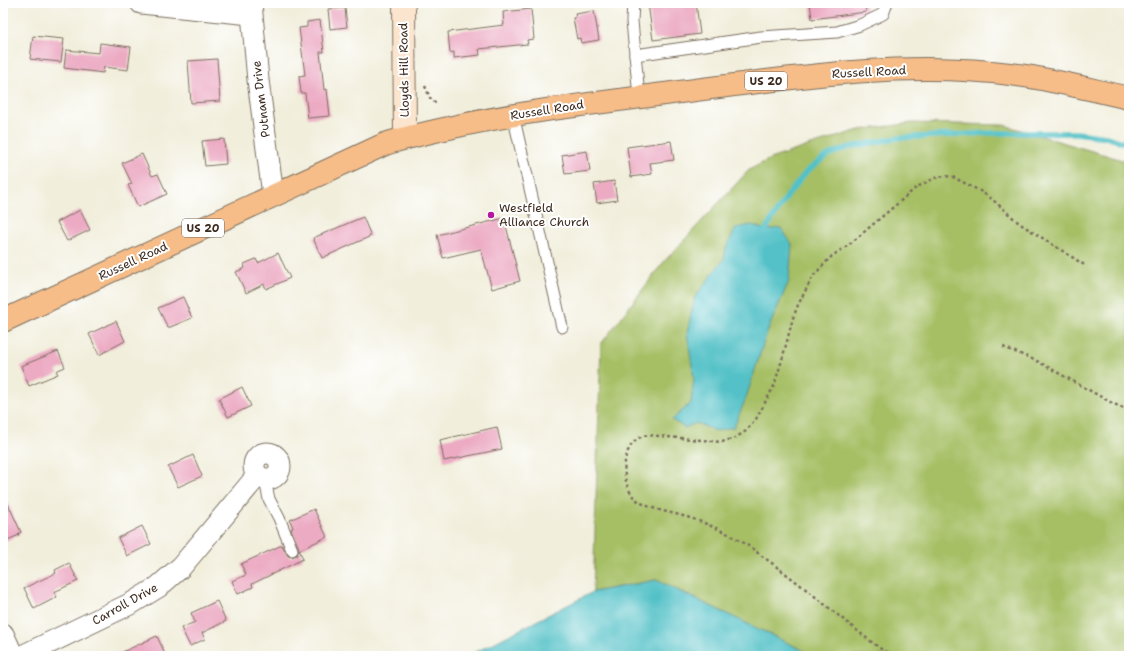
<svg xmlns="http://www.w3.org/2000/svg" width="1132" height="659" font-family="'Shantell Sans',sans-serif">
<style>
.green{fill:#a6bf65;stroke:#707442}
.water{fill:#52c1c7;stroke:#467672}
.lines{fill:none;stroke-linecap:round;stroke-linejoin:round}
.stream{stroke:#52c1c7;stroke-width:5.5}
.building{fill:#ecaac3}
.lane-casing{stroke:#7b6f60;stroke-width:13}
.street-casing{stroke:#7b6f60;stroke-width:23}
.secondary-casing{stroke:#7b6f60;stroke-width:24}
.primary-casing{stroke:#7b6f60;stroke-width:24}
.path{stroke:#7b6f60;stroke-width:2.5;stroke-dasharray:3 3;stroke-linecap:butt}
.lane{stroke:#fff;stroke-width:11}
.street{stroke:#fff;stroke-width:21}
.secondary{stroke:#fce5cf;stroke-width:22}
.primary{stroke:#f7bd88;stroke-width:22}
.poi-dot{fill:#b5179e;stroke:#fff;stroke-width:1.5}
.labels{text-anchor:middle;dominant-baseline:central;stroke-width:4;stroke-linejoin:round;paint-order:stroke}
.shield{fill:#fff;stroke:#766a62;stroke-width:1}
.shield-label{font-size:11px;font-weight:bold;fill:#3b2a1e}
.street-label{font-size:12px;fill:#3b2a1e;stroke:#fff}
.poi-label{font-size:12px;fill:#3b2a1e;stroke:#fff;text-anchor:start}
</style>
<rect width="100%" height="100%" fill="#fff"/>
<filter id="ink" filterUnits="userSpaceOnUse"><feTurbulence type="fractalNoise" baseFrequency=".025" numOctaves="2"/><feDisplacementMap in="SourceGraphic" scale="8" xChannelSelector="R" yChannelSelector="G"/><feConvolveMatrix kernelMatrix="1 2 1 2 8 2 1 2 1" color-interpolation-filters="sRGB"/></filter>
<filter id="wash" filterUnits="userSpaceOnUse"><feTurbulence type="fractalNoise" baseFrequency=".012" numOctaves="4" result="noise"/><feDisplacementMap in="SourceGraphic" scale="16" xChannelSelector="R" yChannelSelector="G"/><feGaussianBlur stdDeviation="0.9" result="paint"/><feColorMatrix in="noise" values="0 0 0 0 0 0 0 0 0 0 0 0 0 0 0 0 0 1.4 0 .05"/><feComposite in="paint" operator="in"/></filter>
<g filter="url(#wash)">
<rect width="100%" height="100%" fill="#f1eedb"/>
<!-- green -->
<path class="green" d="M912,123L1004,125L1129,162V656H815L656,580L593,592L601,344L662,264L749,170L770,159L811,145L859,130Z"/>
<!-- water -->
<g class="water">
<path d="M752,225L765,230L781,228L792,244L789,281L767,332L746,398L734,427L716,431L696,423L685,428L672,420L691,403L694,378L687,333L695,297L724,259L726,248L736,228Z"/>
<path d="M656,580L815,656H468L593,592Z"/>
</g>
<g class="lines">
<!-- stream -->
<path class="stream" d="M765,230L788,195L807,171L828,155L850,147L897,138L989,133H1077L1106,137L1129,144"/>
</g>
<g id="blocks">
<!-- building -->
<g class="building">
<path d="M648,3H696L700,34L653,40Z"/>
<path d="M810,3H865L866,12L812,19Z"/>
<path d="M345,8L347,27L330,29L328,9Z"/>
<path d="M531,9L534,39L527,40L528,44L479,49L480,55L454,58V52L450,53L448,32L504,25L503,12Z"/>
<path d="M594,11L599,40L581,43L580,38L577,39L573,18L576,17L575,14Z"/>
<path d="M320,20L324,52H320L324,90L327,89L330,116L308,118L305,93H301L299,76L305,75L299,28L307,27V22Z"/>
<path d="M33,36L64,39L61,62L30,59Z"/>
<path d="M100,43L131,47L128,70L104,67L103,73L64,68L66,50L99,53Z"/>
<path d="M217,59L220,101L191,103L188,61Z"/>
<path d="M224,139L226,164L205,166L202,141Z"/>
<path d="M671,141L674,160L650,163L652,174L631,177L627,147Z"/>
<path d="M587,151L590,171L565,174L562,155Z"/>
<path d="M142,154L152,176L158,174L167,194L138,207L128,185L132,184L122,163Z"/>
<path d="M614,181L617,200L597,203L594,184Z"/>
<path d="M80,210L90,230L67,241L57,222Z"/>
<path d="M363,217L371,236L322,258L313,238Z"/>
<path d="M504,218L520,281L492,289L481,249L443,258L437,235Z"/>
<path d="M278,253L290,278L266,289L264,284L246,293L236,272L245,268L244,264L256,259L258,263Z"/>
<path d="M183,297L192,318L168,328L158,308Z"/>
<path d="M116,321L125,341L99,355L89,334Z"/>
<path d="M58,351L65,367L56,371L58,374L29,386L21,366Z"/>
<path d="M242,387L251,406L228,417L219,399Z"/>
<path d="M497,427L502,449L444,461L440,440Z"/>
<path d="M193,455L202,476L178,487L168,467Z"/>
<path d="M3,493L21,532L18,534L19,535L3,542Z"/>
<path d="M314,509L327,537L299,550L303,559L252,584L253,587L238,594L232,581L246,575L241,564L282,545L288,556L291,557L297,555L299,548L291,529L293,528L290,520Z"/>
<path d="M142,526L151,544L127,556L118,538Z"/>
<path d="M69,563L78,581L54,592L57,597L34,609L24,588L56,573L55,570Z"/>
<path d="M217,601L226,621L202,633L205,639L190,646L181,628L195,622L191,613Z"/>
<path d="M157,636L166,656H114Z"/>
</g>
</g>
</g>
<g filter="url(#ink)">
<use href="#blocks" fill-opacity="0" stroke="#7b6f60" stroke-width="1"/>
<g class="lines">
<defs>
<g id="lane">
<path d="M633,3L632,21L639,97"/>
<path d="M635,55L761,37L837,32L860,25L883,14L887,3"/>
<path d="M513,115L562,327"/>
<path d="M265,480L269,499L279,518L292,550"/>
</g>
<g id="street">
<path d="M141,3L251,14"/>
<path d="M251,3L258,80L273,195"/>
<circle cx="267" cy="466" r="13"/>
<path d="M3,634L13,656"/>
<path d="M22,656L132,603L158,587L181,567L257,476"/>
</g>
<path id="secondary" d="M404,3L405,138"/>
<path id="primary" d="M3,321L385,144C411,136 436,131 462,125C524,112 587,104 649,96C771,81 895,58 1018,75C1055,80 1092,90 1129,98"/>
</defs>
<!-- lane casing -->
<use href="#lane" class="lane-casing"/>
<!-- street casing -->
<use href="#street" class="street-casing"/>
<!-- secondary casing -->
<use href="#secondary" class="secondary-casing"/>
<!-- primary casing -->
<use href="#primary" class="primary-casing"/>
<!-- path -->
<g class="path">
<path d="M425,86L430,98L438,105"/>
<path d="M1003,347L1037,361L1112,403L1129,411"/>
<path d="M892,656C871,643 853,627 834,612C811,593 787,574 762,556C750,547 738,538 724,532C712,526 700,521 687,517C671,512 642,509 632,495C619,476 622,439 648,435L722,442L735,438L746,431L756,419L774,386L782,360L793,318L798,305L813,276L832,256L851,243L917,187L935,178L944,176L953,177L980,191L992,199L1019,223L1086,266"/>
</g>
<!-- lane -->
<use href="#lane" class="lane"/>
<!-- street -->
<use href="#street" class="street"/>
<!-- secondary -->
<use href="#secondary" class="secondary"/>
<!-- primary -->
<use href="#primary" class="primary"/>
</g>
</g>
<!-- markers -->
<circle class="poi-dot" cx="491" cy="215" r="4"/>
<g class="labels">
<!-- shield labels -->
<g class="shield">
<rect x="745" y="72" width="42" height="18" rx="3"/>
<rect x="182" y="219" width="42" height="18" rx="3"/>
</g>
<g class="shield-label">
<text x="766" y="81">US 20</text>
<text x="203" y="228">US 20</text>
</g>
<!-- street labels -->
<g class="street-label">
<text transform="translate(404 70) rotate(-91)">Lloyds Hill Road</text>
<text transform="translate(869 72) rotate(-3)">Russell Road</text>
<text transform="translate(261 99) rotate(-97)">Putnam Drive</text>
<text transform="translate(547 110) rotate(-9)">Russell Road</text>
<text transform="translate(133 261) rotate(-25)">Russell Road</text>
<text transform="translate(125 604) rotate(-29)">Carroll Drive</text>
</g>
<!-- poi labels -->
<g class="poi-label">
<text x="499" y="208">Westfield<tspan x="499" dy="14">Alliance Church</tspan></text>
</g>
</g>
<!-- margin -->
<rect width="1132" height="659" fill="none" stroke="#fff" stroke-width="16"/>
</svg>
